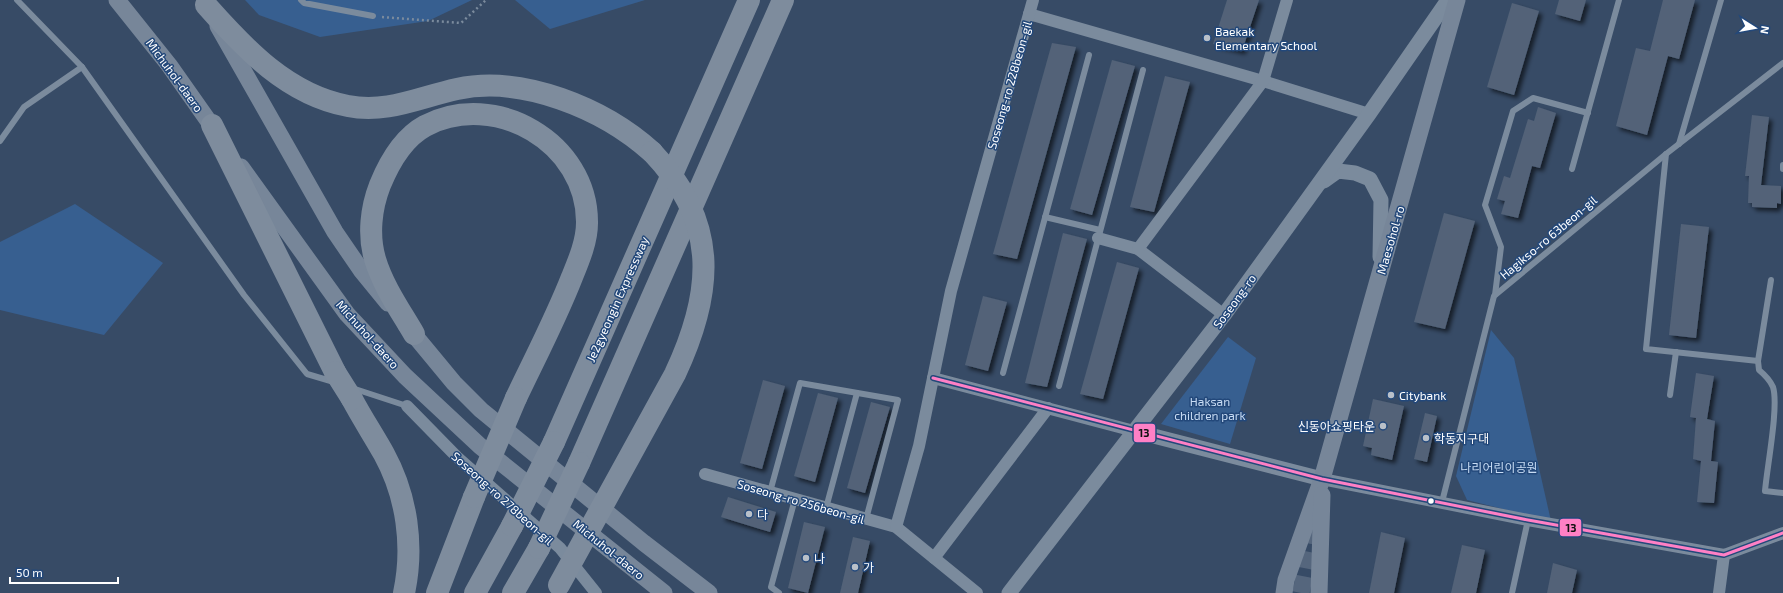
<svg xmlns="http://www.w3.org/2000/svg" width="1783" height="593" font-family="'Exo 2','Noto Sans KR',sans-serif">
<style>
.green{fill:#375f90}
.building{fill:#526278;filter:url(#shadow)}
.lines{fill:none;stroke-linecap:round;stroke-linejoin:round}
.secondary-tunnel{stroke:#55667d;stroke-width:17;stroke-dasharray:17 8;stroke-linecap:butt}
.path{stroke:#7b8b9d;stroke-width:2.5;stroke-dasharray:2 3;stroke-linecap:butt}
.service{stroke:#7b8b9d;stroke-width:6}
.minor{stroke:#7b8b9d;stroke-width:12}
.tertiary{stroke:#7b8b9d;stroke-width:15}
.secondary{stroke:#778699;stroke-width:17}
.motorway{stroke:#7e8c9d;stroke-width:22}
.motorway-bridge{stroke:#7e8c9d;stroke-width:22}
.bus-1-casing{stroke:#23487a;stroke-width:6}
.bus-1{stroke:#ff80c5;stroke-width:3}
.poi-dot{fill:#b9c0c9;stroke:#23487a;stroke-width:1.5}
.bus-dot{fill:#fff;stroke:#23487a;stroke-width:1.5}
.labels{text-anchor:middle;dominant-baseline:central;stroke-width:3;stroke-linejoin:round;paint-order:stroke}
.poi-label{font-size:12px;fill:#fff;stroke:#23487a;text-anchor:start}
.street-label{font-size:12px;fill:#fff;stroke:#23487a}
.park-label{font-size:12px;fill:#c8dcf4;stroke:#23487a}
.line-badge{stroke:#23487a;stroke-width:1.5}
.pale-badge-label{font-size:11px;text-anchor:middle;font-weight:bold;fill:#111}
</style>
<defs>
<filter id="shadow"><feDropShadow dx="3.5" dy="3.5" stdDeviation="2" flood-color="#0009"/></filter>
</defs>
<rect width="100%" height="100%" fill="#374b66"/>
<!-- green -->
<g class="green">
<path d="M245,0H472L428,21L320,37L259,15Z"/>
<path d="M515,0H645L550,29Z"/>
<path d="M75,204L163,263L104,335L0,310V242Z"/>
<path d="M1491,330L1514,358L1551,521L1467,500L1456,476Z"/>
<path d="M1228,337L1256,358L1230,444L1161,424Z"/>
</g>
<!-- building -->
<g class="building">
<path d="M1227,0H1259L1242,51L1213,44Z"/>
<path d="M1559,0H1586L1580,21L1555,14Z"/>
<path d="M1663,0H1695L1679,59L1668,56L1647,135L1616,126L1636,48L1650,51Z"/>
<path d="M1512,3L1539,11L1514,95L1487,87Z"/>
<path d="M1052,43L1076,47L1017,259L993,254Z"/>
<path d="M1112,60L1135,66L1092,215L1070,209Z"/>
<path d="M1165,76L1190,82L1154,212L1130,207Z"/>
<path d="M1538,107L1556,113L1540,168L1532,166L1518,218L1501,214L1505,201L1497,199L1504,176L1510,178L1528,119L1534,121Z"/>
<path d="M1752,115L1769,117L1761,185L1781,186V204L1777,203V208L1752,207V203H1748L1749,176H1745Z"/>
<path d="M1444,213L1475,221L1445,329L1414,322Z"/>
<path d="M1681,224L1709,227L1696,338L1669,335Z"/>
<path d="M1063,233L1087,239L1047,387L1025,383Z"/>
<path d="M1117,262L1139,268L1103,399L1080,394Z"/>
<path d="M983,296L1007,302L988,371L965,365Z"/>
<path d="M1696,373L1714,376L1707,419L1715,421L1711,461L1718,462L1714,503L1697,502L1701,461L1693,459L1696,418L1690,417Z"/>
<path d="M763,380L785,386L762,469L740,463Z"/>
<path d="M818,393L838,398L815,482L794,476Z"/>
<path d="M1373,399L1404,406L1392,460L1371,455L1372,448L1363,446Z"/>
<path d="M871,402L890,407L865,493L847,488Z"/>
<path d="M1425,413L1437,416L1427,462L1414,459Z"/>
<path d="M728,497L776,512L770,532L721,517Z"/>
<path d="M804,522L825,527L808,593L788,588Z"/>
<path d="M1381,532L1405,538L1394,593H1369Z"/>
<path d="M853,537L870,541L858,593H840Z"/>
<path d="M1462,545L1485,550L1476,593H1451Z"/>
<path d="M1553,563L1577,570L1572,593H1547Z"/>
</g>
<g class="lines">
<!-- secondary-tunnel -->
<path class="secondary-tunnel" d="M1301,593L1317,511"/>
<!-- path -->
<path class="path" d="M382,17L461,23L486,0"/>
<!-- service -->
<g class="service">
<path d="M17,0L82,67L244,295L307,374L334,382"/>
<path d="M301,0L304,3L373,16"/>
<path d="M0,141L24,107L82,67"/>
<path d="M1679,144L1721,0"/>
<path d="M1666,154L1646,349L1758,361"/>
<path d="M1783,165V169"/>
<path d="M1572,169L1619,0"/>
<path d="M1045,217L1100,230"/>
<path d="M1771,280L1758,361L1759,370C1765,375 1770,380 1773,387C1779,406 1767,467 1765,491L1783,493"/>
<path d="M1495,295L1501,247L1485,205L1513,111L1533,98L1588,113"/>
<path d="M1003,373L1089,55"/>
<path d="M1059,386L1143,70"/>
<path d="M352,388L407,406"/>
<path d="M1670,395L1676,352"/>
<path d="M770,492L800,383L898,400L866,519"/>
<path d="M1442,502L1494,296L1666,154L1783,63"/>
<path d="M826,508L857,393"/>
<path d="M779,593L771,587L795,499"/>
<path d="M1512,593L1528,520"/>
</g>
<!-- minor -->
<g class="minor">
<path d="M1029,14L1263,81L1369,114"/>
<path d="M1098,238L1138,249L1224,315"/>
<path d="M1138,249L1263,81L1287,0"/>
<path d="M933,378L1134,431"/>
<path d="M407,406L457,457L560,548L596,593"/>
<path d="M705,474L896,527L977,593"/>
<path d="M1322,479L1528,520L1724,555L1783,533"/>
<path d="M896,527L919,446L951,291L1033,0"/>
<path d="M934,558L1048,408"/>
<path d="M1719,593L1724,555"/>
</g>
<!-- tertiary -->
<g class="tertiary">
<path d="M1324,181L1338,171L1355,173L1370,179L1381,200L1380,257"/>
<path d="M1134,431L1322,479"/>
<path d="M1009,593L1224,315L1369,114L1448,0"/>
</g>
<!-- secondary -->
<g class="secondary">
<path d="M117,0L169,65L219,136"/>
<path d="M218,26L335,232L361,270L388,303"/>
<path d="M241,167L347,314L405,376L480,446L664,593"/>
<path d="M406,325L454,383L481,410L644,543L709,593"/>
<path d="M1284,593L1286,580L1322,479L1457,0"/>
<path d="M1319,593L1322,495"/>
</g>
<!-- motorway -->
<g class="motorway">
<path d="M206,5C245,49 288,95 348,106C386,114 420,97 457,89C522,75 603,108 652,152"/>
<path d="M212,125L335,372"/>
<path d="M414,334C400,310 383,286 375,259C368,235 371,208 380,185C389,163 403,138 425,126C495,89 588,143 587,223C587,241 579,260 572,277C556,318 535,358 516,398"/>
<path d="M352,399C362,418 374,436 384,454C407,496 414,546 404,593"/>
<path d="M554,442L749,0"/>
<path d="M579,463L783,0"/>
<path d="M437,593L474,497"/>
<path d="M475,593L512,526"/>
<path d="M513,593L539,548"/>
</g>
<!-- motorway-bridge -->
<g class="motorway-bridge">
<path d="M335,372L352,399"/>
<path d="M474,497L516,398"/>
<path d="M512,526L554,442"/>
<path d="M539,548L579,463"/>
<path d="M559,585L675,374C714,291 719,222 652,152"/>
</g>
<defs>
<path id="bus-1" d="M933,378L1322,479L1528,520L1724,555L1783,533"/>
</defs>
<!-- bus-1 casing -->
<use href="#bus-1" class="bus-1-casing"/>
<!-- bus-1 -->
<use href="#bus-1" class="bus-1"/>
</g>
<!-- markers -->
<g class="poi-dot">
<circle cx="1207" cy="38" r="4"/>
<circle cx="1391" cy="395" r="4"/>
<circle cx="1383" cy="426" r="4"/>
<circle cx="1426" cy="438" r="4"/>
<circle cx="749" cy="514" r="4"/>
<circle cx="806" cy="558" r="4"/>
<circle cx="855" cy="567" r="4"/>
</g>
<circle class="bus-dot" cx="1431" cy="501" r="3.5"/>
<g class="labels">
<!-- poi labels -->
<g class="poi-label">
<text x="1215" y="31">Baekak<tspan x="1215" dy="14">Elementary School</tspan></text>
<text x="1399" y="395">Citybank</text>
<text x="1375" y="426" text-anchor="end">신동아쇼핑타운</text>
<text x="1434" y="438">학동지구대</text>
<text x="757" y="514">다</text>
<text x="814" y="558">나</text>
<text x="863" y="567">가</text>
</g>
<!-- street labels -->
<g class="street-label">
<text transform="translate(175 75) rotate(54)">Michuhol-daero</text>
<text transform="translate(1009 85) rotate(-74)">Soseong-ro 228beon-gil</text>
<text transform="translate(1548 237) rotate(-40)">Hagikso-ro 63beon-gil</text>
<text transform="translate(1390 240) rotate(-74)">Maesohol-ro</text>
<text transform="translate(617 299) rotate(-66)">Je2gyeongin Expressway</text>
<text transform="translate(1234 301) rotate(-54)">Soseong-ro</text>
<text transform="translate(368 334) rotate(48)">Michuhol-daero</text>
<text transform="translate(503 498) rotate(42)">Soseong-ro 278beon-gil</text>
<text transform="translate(801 501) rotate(16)">Soseong-ro 256beon-gil</text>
<text transform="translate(609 549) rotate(39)">Michuhol-daero</text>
</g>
<!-- park labels -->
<g class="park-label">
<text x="1210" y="401">Haksan<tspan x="1210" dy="14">children park</tspan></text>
<text x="1499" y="467">나리어린이공원</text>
</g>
</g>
<g class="line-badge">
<rect x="1133" y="423" width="23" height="20" rx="4" fill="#ff80c5"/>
<rect x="1559" y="518" width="23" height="19" rx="4" fill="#ff80c5"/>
</g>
<g class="pale-badge-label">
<text x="1144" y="437">13</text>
<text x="1571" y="532">13</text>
</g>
<!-- north arrow -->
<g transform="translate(1755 28) rotate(101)" stroke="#23487a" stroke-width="3" paint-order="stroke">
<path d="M0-3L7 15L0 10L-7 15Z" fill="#ffffff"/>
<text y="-6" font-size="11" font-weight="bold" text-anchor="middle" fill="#ffffff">N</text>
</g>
<!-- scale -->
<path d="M10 577v6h108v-6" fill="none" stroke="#ffffff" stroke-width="2"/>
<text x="16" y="577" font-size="12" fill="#ffffff" stroke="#23487a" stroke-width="3" paint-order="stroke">50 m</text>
</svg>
